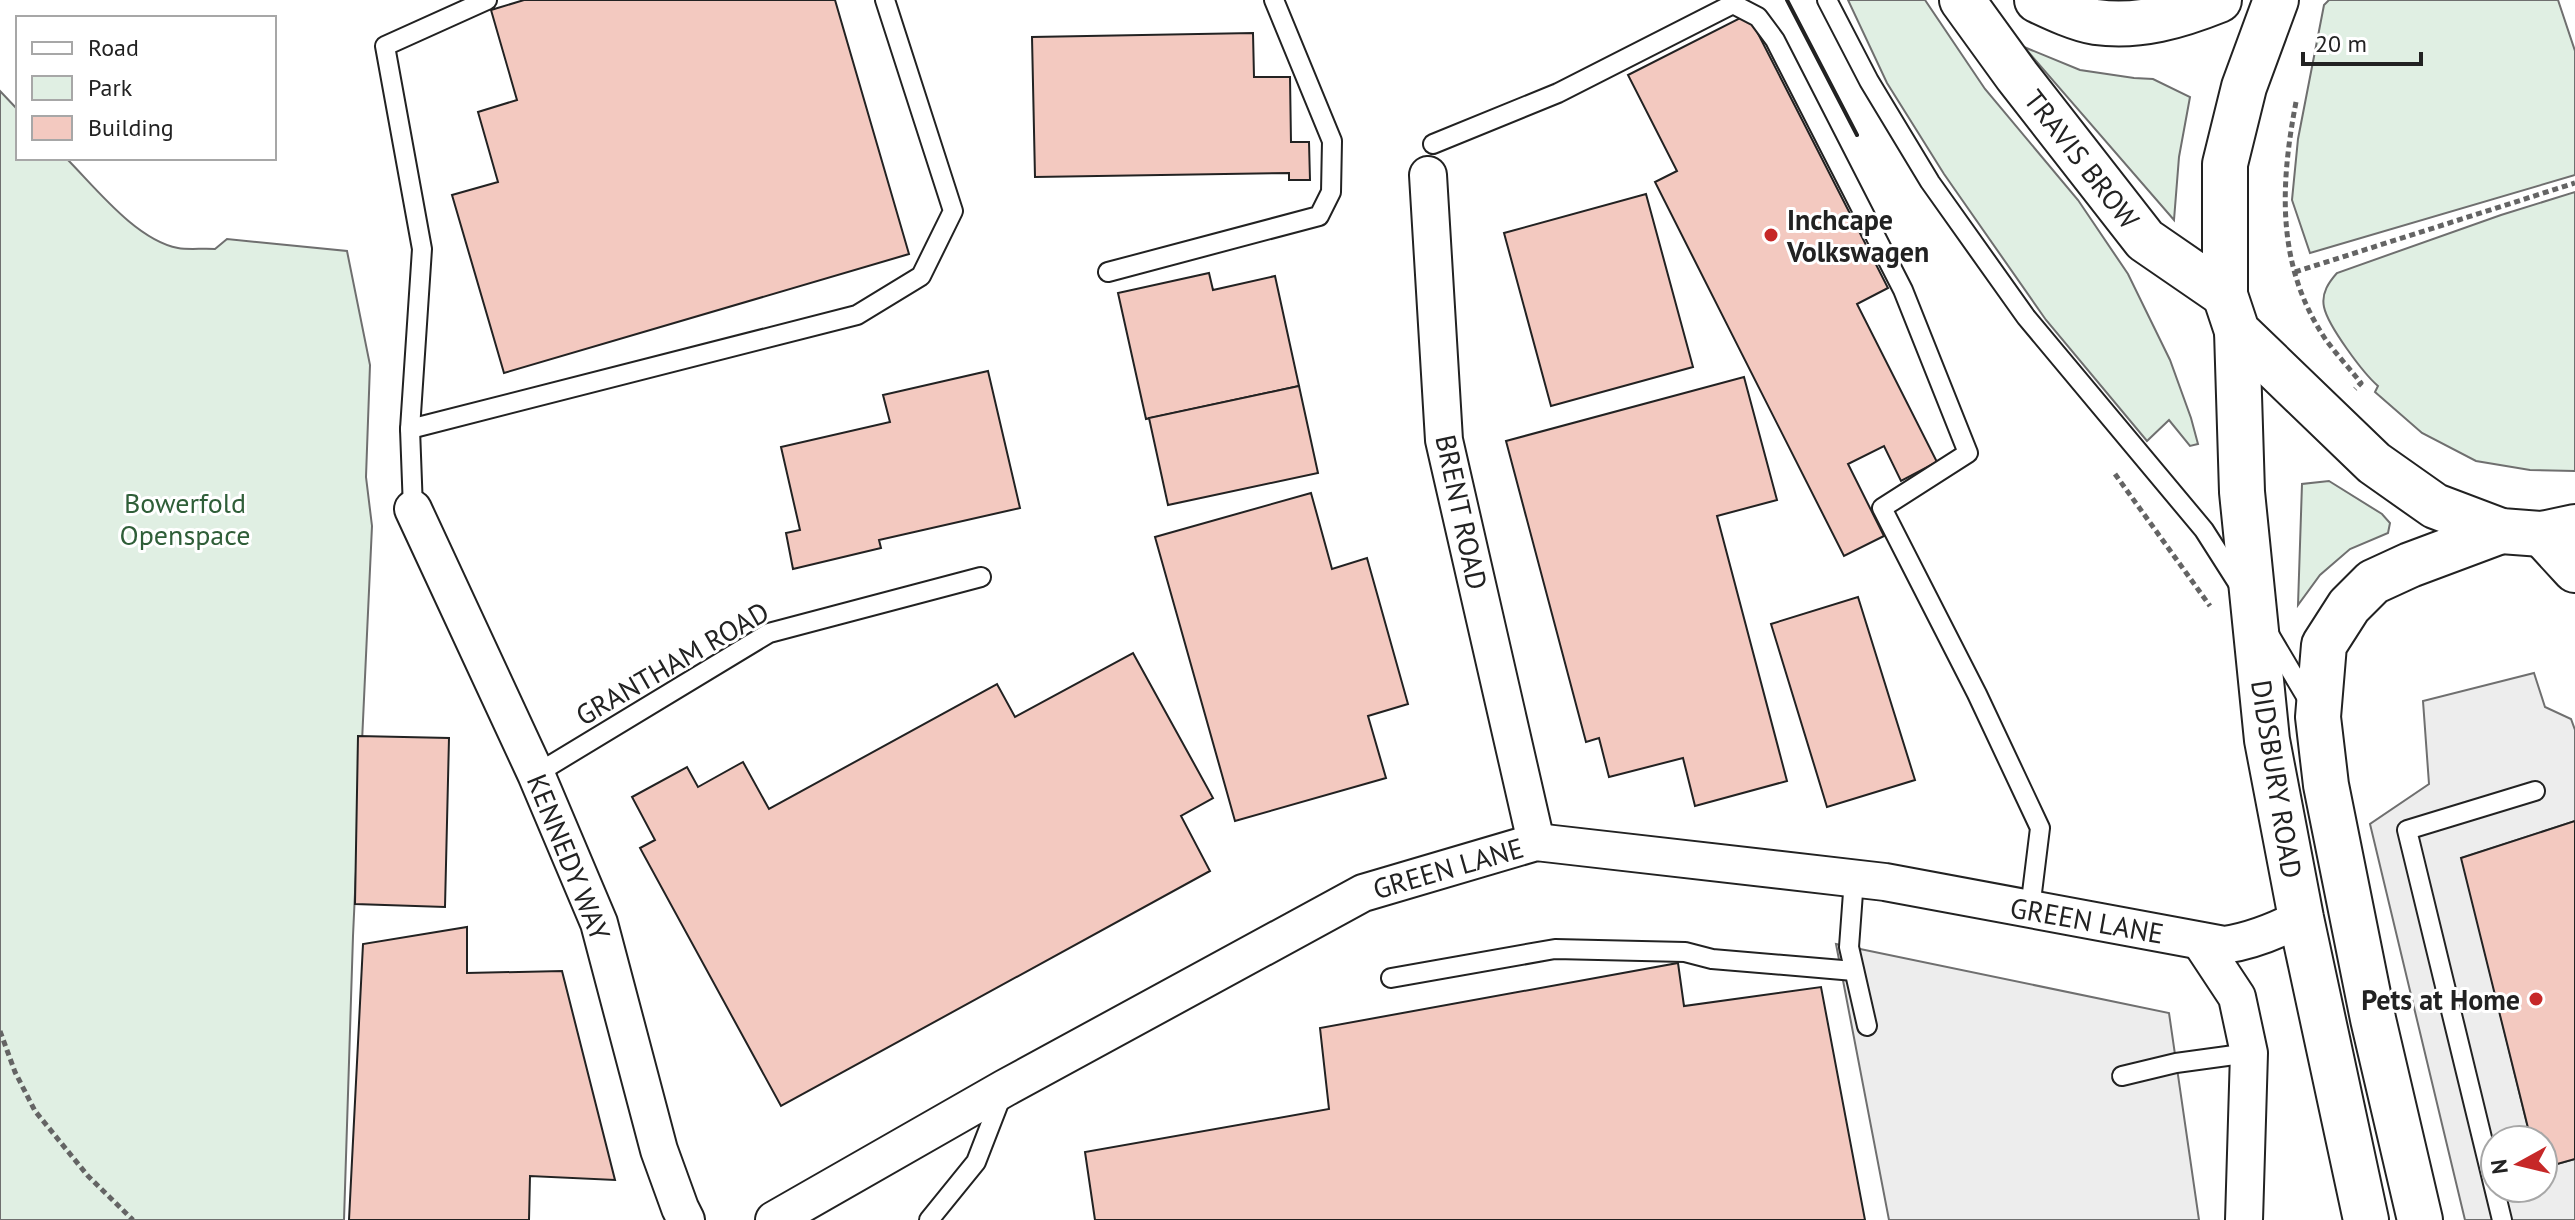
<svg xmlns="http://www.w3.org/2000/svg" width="2575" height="1220" font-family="'PT Sans',sans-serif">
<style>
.green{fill:#e0efe3;stroke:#6f6f6f;stroke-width:2}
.parking{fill:#ededed;stroke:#6f6f6f;stroke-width:2}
.building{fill:#f3c9c0;stroke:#222;stroke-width:2}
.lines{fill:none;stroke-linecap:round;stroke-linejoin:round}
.service-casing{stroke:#222;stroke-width:22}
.minor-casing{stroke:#222;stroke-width:40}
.primary-casing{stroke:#222;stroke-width:48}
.trunk-casing{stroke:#222;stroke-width:48}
.path{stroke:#646464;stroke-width:5;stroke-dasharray:6 4;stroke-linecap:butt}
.service{stroke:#fff;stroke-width:18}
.minor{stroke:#fff;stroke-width:36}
.primary{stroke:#fff;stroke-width:44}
.trunk{stroke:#fff;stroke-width:44}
.wall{stroke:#222;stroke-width:4}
.poi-dot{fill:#c62828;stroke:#fff;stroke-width:3}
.labels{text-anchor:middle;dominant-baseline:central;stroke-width:6;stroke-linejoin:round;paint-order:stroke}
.street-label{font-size:28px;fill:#222;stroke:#fff}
.poi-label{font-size:28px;font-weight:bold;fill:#222;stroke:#fff;text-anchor:start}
.park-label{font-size:28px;fill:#2f5e38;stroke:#fff}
</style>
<rect width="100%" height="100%" fill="#fff"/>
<!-- green -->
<g class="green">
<path d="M1848,0H1925L1985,89L2078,200L2128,274L2170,360L2191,418L2198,444L2190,446L2169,420L2147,441L2046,320L1944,174L1887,83Z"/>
<path d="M2329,0H2558L2575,51V175L2310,253L2292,200L2298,139L2324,5Z"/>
<path d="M2024,47L2080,70L2134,78L2153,79L2190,97L2179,157L2174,220Z"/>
<path d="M0,91L18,110V158H66C95,187 136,240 178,248C189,250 203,248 215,249L227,239L347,251L370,365L366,477L372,526L353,936L344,1220H0Z"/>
<path d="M2575,192V471L2530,470L2476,461L2422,433L2375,392L2378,386C2363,373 2328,326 2324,307C2321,293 2329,282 2337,273L2501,215Z"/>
<path d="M2329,481L2382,514L2390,523L2388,533L2350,549L2320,575L2298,605L2302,484Z"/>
</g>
<!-- parking -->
<g class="parking">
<path d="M2534,673L2545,707L2571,719L2575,730V821L2462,858L2531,1140H2495V1188H2543V1168L2575,1159V1220H2465L2370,824L2429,784L2423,701Z"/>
<path d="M1836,944L2169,1013L2199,1220H1889Z"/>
</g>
<!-- building -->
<g class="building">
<path d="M524,0H835L909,254L504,373L452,195L498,182L478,112L517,100L491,10Z"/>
<path d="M1748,14L1888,288L1857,304L1937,462L1901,481L1884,446L1848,464L1884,536L1844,556L1655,182L1677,171L1628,75Z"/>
<path d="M1253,33L1254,77H1290L1291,142H1309L1310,180H1289V173L1035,177L1032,37Z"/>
<path d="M1646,194L1693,367L1551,406L1504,233Z"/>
<path d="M1209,273L1213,290L1275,276L1299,386L1146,419L1118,293Z"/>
<path d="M988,371L1020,508L879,540L881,548L793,569L786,533L800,530L781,447L890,422L883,395Z"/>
<path d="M1744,377L1777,500L1717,516L1787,781L1695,806L1683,758L1609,777L1599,738L1586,742L1506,441Z"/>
<path d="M1299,386L1318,473L1168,505L1149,418Z"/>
<path d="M1311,493L1332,569L1367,558L1408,704L1368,716L1386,778L1235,821L1155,537Z"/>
<path d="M1858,597L1915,780L1827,807L1771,624Z"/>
<path d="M1133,653L1213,798L1181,816L1210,871L781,1106L640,848L655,840L632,797L687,767L698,787L743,762L769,809L997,684L1015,717Z"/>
<path d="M358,736L449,738L445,907L355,904Z"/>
<path d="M2575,821V1159L2543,1168V1140H2531L2461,858Z"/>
<path d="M467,927V973L562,971L615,1180L530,1176L529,1220H349L363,944Z"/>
<path d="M1678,963L1684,1006L1821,987L1865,1220H1095L1085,1152L1329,1109L1320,1028Z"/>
</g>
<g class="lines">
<defs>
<g id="service">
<path d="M1827,0L1869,81L1930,182L2026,317L2204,530L2239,585"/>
<path d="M1433,144L1558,93L1733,4L1758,17L1775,40L1903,290L1968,453L1882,508L1977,694L2040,828L2030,909"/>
<path d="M1108,272L1319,216L1331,192L1332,141L1274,0"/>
<path d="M410,429L857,315L921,276L953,211L885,0"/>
<path d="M413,509L410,429L422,249L385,46L487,0"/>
<path d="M2269,634L2311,705"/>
<path d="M536,774L769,633L981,577"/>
<path d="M1854,879L1849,947L1867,1026"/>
<path d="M1391,978L1555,949L1685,952L1712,959L1854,971"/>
<path d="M2122,1076L2176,1063L2249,1053"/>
<path d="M929,1220L976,1162L1002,1095"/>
<path d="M2502,1220L2407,830L2535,791"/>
</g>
<g id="minor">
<path d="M1428,175L1444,440L1536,842"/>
<path d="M413,509L536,774L599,923L659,1150L680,1208L686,1220"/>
<path d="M2200,941L2237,997L2249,1053L2244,1220"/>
<path d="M774,1220L1005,1088L1363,893L1536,842L1885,882L2224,945C2252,941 2276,931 2301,918"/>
</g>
<g id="primary">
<path d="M2237,331L2242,492L2267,740L2301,918L2366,1220"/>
<path d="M2420,1220L2373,1019L2326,785L2318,717L2324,645L2349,606L2373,582L2410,565L2501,531"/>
</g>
<g id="trunk">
<path d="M1962,0L2017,76L2145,240L2225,295"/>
<path d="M2037,0C2054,8 2077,19 2096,22C2139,28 2179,16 2219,0"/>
<path d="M2276,0L2244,87L2225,164V295L2237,331L2374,463L2435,506L2501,531L2542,534L2575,527"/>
<path d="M2542,534L2575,570"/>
</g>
</defs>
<!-- service casing -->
<use href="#service" class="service-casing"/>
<!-- minor casing -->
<use href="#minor" class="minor-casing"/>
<!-- primary casing -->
<use href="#primary" class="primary-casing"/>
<!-- trunk casing -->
<use href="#trunk" class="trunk-casing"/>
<!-- path -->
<g class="path">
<path d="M2296,102C2280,186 2276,266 2326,340C2337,355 2350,369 2361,383L2355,389"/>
<path d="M2295,272L2575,183"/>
<path d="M2115,474L2210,606"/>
<path d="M0,1031L15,1072L35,1111L88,1176L133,1220"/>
</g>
<!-- service -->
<use href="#service" class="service"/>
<!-- minor -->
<use href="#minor" class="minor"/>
<!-- primary -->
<use href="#primary" class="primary"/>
<!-- trunk -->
<use href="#trunk" class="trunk"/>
<!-- wall -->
<path class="wall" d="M1787,0L1857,135"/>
</g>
<!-- markers -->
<g class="poi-dot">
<circle cx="1771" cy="235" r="8"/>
<circle cx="2536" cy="999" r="8"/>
</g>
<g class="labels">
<!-- street labels -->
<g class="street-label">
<text transform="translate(2082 159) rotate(52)">TRAVIS BROW</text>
<text transform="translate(1462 512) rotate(78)">BRENT ROAD</text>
<text transform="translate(672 663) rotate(-30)">GRANTHAM ROAD</text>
<text transform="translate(2277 779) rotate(81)">DIDSBURY ROAD</text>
<text transform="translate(569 857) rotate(68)">KENNEDY WAY</text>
<text transform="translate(1448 868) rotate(-16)">GREEN LANE</text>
<text transform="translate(2087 920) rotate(10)">GREEN LANE</text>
</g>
<!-- poi labels -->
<g class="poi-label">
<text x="1787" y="219">Inchcape<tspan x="1787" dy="32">Volkswagen</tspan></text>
<text x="2520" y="999" text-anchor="end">Pets at Home</text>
</g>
<!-- park labels -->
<g class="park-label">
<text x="185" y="502">Bowerfold<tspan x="185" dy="32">Openspace</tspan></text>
</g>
</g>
<!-- legend -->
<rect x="16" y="16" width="260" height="144" fill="#ffffff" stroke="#a7a7a7" stroke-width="2"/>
<rect x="32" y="42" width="40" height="12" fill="#ffffff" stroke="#a7a7a7" stroke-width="2"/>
<text x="88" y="56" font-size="24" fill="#222222">Road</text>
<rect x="32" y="76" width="40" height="24" fill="#e0efe3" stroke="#a7a7a7" stroke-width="2"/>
<text x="88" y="96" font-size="24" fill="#222222">Park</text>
<rect x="32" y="116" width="40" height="24" fill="#f3c9c0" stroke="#a7a7a7" stroke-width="2"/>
<text x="88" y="136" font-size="24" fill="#222222">Building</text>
<!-- north arrow -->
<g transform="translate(2519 1164) rotate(262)"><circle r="38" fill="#ffffff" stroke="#a7a7a7" stroke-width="2"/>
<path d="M0-6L14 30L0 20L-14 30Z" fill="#c62828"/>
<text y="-12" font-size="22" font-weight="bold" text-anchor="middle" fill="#222222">N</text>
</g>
<!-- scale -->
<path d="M2303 52v12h118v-12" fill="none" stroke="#222222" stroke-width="4"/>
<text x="2315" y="52" font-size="24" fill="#222222" stroke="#ffffff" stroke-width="6" paint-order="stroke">20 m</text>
</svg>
